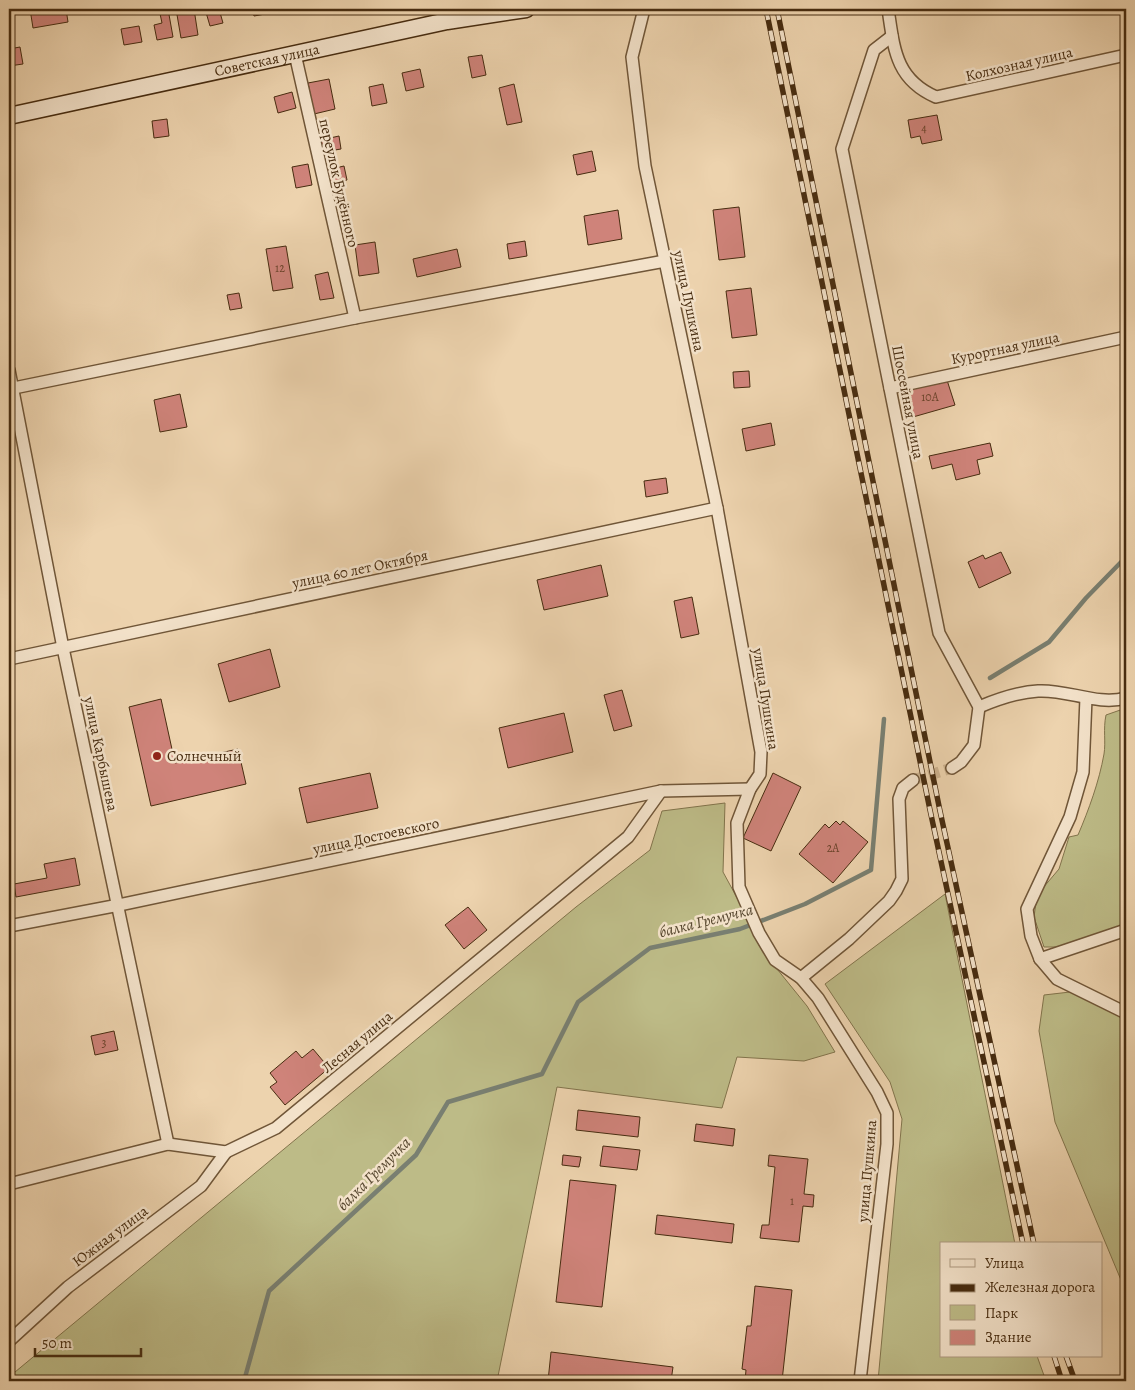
<svg xmlns="http://www.w3.org/2000/svg" width="1135" height="1390" font-family="Alegreya,serif">
<style>
.green{fill:#bdbb87;stroke:#82744c}
.lines{fill:none;stroke-linecap:round;stroke-linejoin:round}
.stream{stroke:#797f71;stroke-width:4.5}
.building{fill:#cf837a;stroke:#472c10}
.street-tunnel{stroke:#ccb28e;stroke-width:11;stroke-dasharray:11 5.5;stroke-linecap:butt}
.street-casing{stroke:#705638;stroke-width:14}
.secondary-casing{stroke:#472c10;stroke-width:19}
.street{stroke:#f3e2ca;stroke-width:11}
.secondary{stroke:#f3e2ca;stroke-width:16}
.rail-casing{stroke:#472c10;stroke-width:5.5}
.rail{stroke:#f3e2ca;stroke-width:4;stroke-dasharray:11;stroke-linecap:butt}
.poi-dot{fill:#8f2418;stroke:#f3e2ca;stroke-width:2}
.labels{text-anchor:middle;dominant-baseline:central;stroke-width:5;stroke-linejoin:round;paint-order:stroke}
.number-label{font-size:12px;fill:#69422a}
.street-label{font-size:15px;fill:#472c10;stroke:#f3e2ca}
.poi-label{font-size:15px;fill:#472c10;stroke:#f3e2ca;text-anchor:start}
.water-label{font-size:16px;font-style:italic;fill:#584830;stroke:#f3e2ca}
</style>
<rect width="100%" height="100%" fill="#edd3ae"/>
<filter id="stains"><feTurbulence type="fractalNoise" baseFrequency=".004" numOctaves="4"/><feColorMatrix values="0 0 0 0 .2 0 0 0 0 .09 0 0 0 0 .02 0 0 0 .5 -.17"/></filter>
<radialGradient id="worn" r=".72"><stop offset=".6" stop-color="#630" stop-opacity="0"/><stop offset="1" stop-color="#630" stop-opacity=".3"/></radialGradient>
<!-- green -->
<g class="green">
<path d="M1126,708V927L1064,947H1044L1034,917L1037,895L1059,869L1069,837L1078,835C1089,809 1099,782 1104,754C1106,742 1103,729 1106,715Z"/>
<path d="M725,803L723,872L773,964L807,1006L835,1052L804,1061L737,1057L722,1108L557,1087L497,1381H9V1377L576,907L650,850L662,811Z"/>
<path d="M945,894L1015,1244H941V1356H1037L1046,1381H878L902,1119L890,1082L825,984Z"/>
<path d="M1070,992L1126,1019V1292L1055,1122L1039,1031L1044,995Z"/>
</g>
<g class="lines">
<!-- stream -->
<g class="stream">
<path d="M990,678L1049,642L1086,598L1126,557"/>
<path d="M244,1381L269,1291L416,1155L448,1102L542,1074L578,1002L650,948L740,929L805,904L871,870L884,719"/>
</g>
</g>
<!-- building -->
<g class="building">
<path d="M30,9H66L68,22L33,28Z"/>
<path d="M159,9H168L173,37L157,40L154,25L162,23Z"/>
<path d="M176,9H194L198,35L181,38Z"/>
<path d="M205,9H219L223,23L210,26Z"/>
<path d="M252,9H270L271,13L254,16Z"/>
<path d="M139,26L142,42L124,45L121,29Z"/>
<path d="M20,47L23,64L9,66V49Z"/>
<path d="M482,55L486,75L472,78L468,57Z"/>
<path d="M420,69L424,87L406,91L402,73Z"/>
<path d="M329,79L335,109L314,114L308,83Z"/>
<path d="M383,84L387,103L372,106L369,87Z"/>
<path d="M514,84L522,122L507,125L499,88Z"/>
<path d="M292,92L296,108L278,113L274,97Z"/>
<path d="M937,115L942,140L922,144L920,136L911,138L908,120Z"/>
<path d="M167,119L169,136L154,138L152,121Z"/>
<path d="M339,136L341,149L323,152L321,140Z"/>
<path d="M592,151L596,171L577,175L573,155Z"/>
<path d="M308,164L312,185L296,188L292,167Z"/>
<path d="M344,166L347,180L329,184L327,170Z"/>
<path d="M739,207L745,257L719,260L713,210Z"/>
<path d="M618,210L622,239L588,245L584,216Z"/>
<path d="M525,241L527,256L509,259L507,244Z"/>
<path d="M375,242L379,273L359,276L355,245Z"/>
<path d="M286,246L293,288L273,291L266,249Z"/>
<path d="M457,249L461,267L417,277L413,259Z"/>
<path d="M328,272L334,298L320,300L315,275Z"/>
<path d="M751,288L757,335L732,338L726,291Z"/>
<path d="M239,293L242,308L230,310L227,295Z"/>
<path d="M749,371L750,387L734,388L733,372Z"/>
<path d="M946,377L955,405L913,417L905,390Z"/>
<path d="M180,394L187,427L160,432L154,400Z"/>
<path d="M771,423L775,445L746,451L742,429Z"/>
<path d="M990,443L993,456L977,460L980,474L956,480L952,464L932,469L929,456Z"/>
<path d="M666,478L668,493L646,497L644,481Z"/>
<path d="M1001,552L1011,573L979,588L968,562L983,555L985,559Z"/>
<path d="M601,565L608,596L544,610L537,580Z"/>
<path d="M692,597L699,634L681,638L674,601Z"/>
<path d="M270,649L280,687L229,702L218,664Z"/>
<path d="M622,690L632,726L614,731L604,695Z"/>
<path d="M161,699L175,763L238,749L246,784L151,806L129,707Z"/>
<path d="M564,713L573,752L508,768L499,728Z"/>
<path d="M370,773L378,808L307,823L299,788Z"/>
<path d="M773,773L801,787L771,851L743,838Z"/>
<path d="M836,821L840,825L843,821L868,842L833,883L799,854L825,824L829,828Z"/>
<path d="M75,858L80,885L16,897L14,884L47,878L44,864Z"/>
<path d="M468,907L487,930L464,949L445,925Z"/>
<path d="M114,1031L118,1050L95,1055L91,1036Z"/>
<path d="M313,1049L329,1068L285,1105L270,1087L277,1082L270,1073L296,1051L302,1058Z"/>
<path d="M578,1110L640,1117L638,1137L576,1130Z"/>
<path d="M696,1124L735,1129L733,1146L694,1141Z"/>
<path d="M603,1146L640,1150L637,1170L600,1166Z"/>
<path d="M563,1155L581,1157L579,1167L562,1165Z"/>
<path d="M769,1155L808,1159L804,1194L814,1195L813,1207L803,1206L799,1242L760,1238L762,1225H769L775,1167L768,1166Z"/>
<path d="M570,1180L616,1185L602,1307L556,1302Z"/>
<path d="M657,1215L734,1224L732,1243L655,1234Z"/>
<path d="M755,1286L792,1290L782,1381H745L746,1370L742,1369L747,1326H751Z"/>
<path d="M551,1352L673,1367L671,1381H548Z"/>
</g>
<g class="lines">
<!-- street-tunnel -->
<path class="street-tunnel" d="M913,780L952,768"/>
<defs>
<g id="street">
<path d="M644,9L632,57L645,166L717,508L761,752L760,774L750,789L737,823L739,887L759,933L775,960L801,978L818,998L877,1092L887,1113V1144L860,1381"/>
<path d="M888,9C894,48 895,79 936,97L1126,55"/>
<path d="M892,36L874,50L842,149L939,633L979,707L974,745L961,762L952,768"/>
<path d="M295,54L355,318"/>
<path d="M9,370L63,648L168,1144"/>
<path d="M890,388L1126,337"/>
<path d="M9,389L355,318L665,261"/>
<path d="M9,659L717,508"/>
<path d="M1086,698L1083,772L1070,817L1027,909L1031,936L1040,959L1057,979L1126,1013"/>
<path d="M979,707C998,699 1018,692 1038,691C1067,689 1097,706 1126,698"/>
<path d="M9,926L119,905L661,791L750,789"/>
<path d="M1040,959L1126,930"/>
<path d="M801,978L849,939L889,901L896,891L902,879L899,799L903,788L913,780"/>
<path d="M9,1184L168,1144L226,1152L276,1128L628,837L661,791"/>
<path d="M9,1341L68,1287L201,1186L226,1152"/>
</g>
<g id="secondary">
<path id="s1" d="M9,116L447,21L526,9"/>
</g>
</defs>
<!-- street casing -->
<use href="#street" class="street-casing"/>
<!-- secondary casing -->
<use href="#secondary" class="secondary-casing"/>
<!-- street -->
<use href="#street" class="street"/>
<!-- secondary -->
<use href="#secondary" class="secondary"/>
<defs>
<g id="rail">
<path d="M766,9L930,810L1023,1244"/>
<path d="M777,9L940,811L1034,1244"/>
<path d="M1054,1356L1062,1381"/>
<path d="M1066,1356L1075,1381"/>
</g>
</defs>
<!-- rail casing -->
<use href="#rail" class="rail-casing"/>
<!-- rail -->
<use href="#rail" class="rail"/>
</g>
<!-- markers -->
<circle class="poi-dot" cx="157" cy="756" r="5"/>
<g class="labels">
<!-- number labels -->
<g class="number-label">
<text x="924" y="128">4</text>
<text x="280" y="268">12</text>
<text x="930" y="397">10А</text>
<text x="833" y="848">2А</text>
<text x="104" y="1043">3</text>
<text x="792" y="1201">1</text>
</g>
<!-- street labels -->
<g class="street-label">
<text stroke="none"><textPath href="#s1" startOffset="264">Советская улица</textPath></text>
<text transform="translate(1019 64) rotate(-13)">Колхозная улица</text>
<text transform="translate(339 183) rotate(77)">переулок Будённого</text>
<text transform="translate(689 301) rotate(78)">улица Пушкина</text>
<text transform="translate(1005 348) rotate(-12)">Курортная улица</text>
<text transform="translate(908 402) rotate(79)">Шоссейная улица</text>
<text transform="translate(360 569) rotate(-12)">улица 60 лет Октября</text>
<text transform="translate(766 699) rotate(81)">улица Пушкина</text>
<text transform="translate(101 754) rotate(78)">улица Карбышева</text>
<text transform="translate(376 836) rotate(-12)">улица Достоевского</text>
<text transform="translate(357 1042) rotate(-40)">Лесная улица</text>
<text transform="translate(867 1171) rotate(-85)">улица Пушкина</text>
<text transform="translate(110 1236) rotate(-37)">Южная улица</text>
</g>
<!-- poi labels -->
<g class="poi-label">
<text x="167" y="756">Солнечный</text>
</g>
<!-- water labels -->
<g class="water-label">
<text transform="translate(706 921) rotate(-14)">балка Гремучка</text>
<text transform="translate(374 1174) rotate(-45)">балка Гремучка</text>
</g>
</g>
<!-- margin -->
<rect width="1135" height="1390" fill="none" stroke="#edd3ae" stroke-width="30"/>
<rect x="10" y="10" width="1115" height="1370" fill="none" stroke="#472c10" stroke-width="2.5"/>
<rect x="15" y="15" width="1105" height="1360" fill="none" stroke="#472c10"/>
<!-- legend -->
<rect x="940" y="1242" width="162" height="115" fill="#f3e2ca" stroke="#ae9980"/>
<rect x="950" y="1259" width="25" height="8" fill="#f3e2ca" stroke="#ae9980"/>
<text x="985" y="1268" font-size="15" fill="#472c10">Улица</text>
<rect x="950" y="1284" width="25" height="8" fill="#472c10" stroke="#ae9980"/>
<text x="985" y="1292" font-size="15" fill="#472c10">Железная дорога</text>
<rect x="950" y="1305" width="25" height="15" fill="#bdbb87" stroke="#ae9980"/>
<text x="985" y="1318" font-size="15" fill="#472c10">Парк</text>
<rect x="950" y="1330" width="25" height="15" fill="#cf837a" stroke="#ae9980"/>
<text x="985" y="1342" font-size="15" fill="#472c10">Здание</text>
<!-- scale -->
<path d="M35 1348v8h106v-8" fill="none" stroke="#472c10" stroke-width="2.5"/>
<text x="42" y="1348" font-size="15" fill="#472c10" stroke="#f3e2ca" stroke-width="4" paint-order="stroke">50 m</text>
<rect width="100%" height="100%" filter="url(#stains)"/>
<rect width="100%" height="100%" fill="url(#worn)"/>
</svg>
